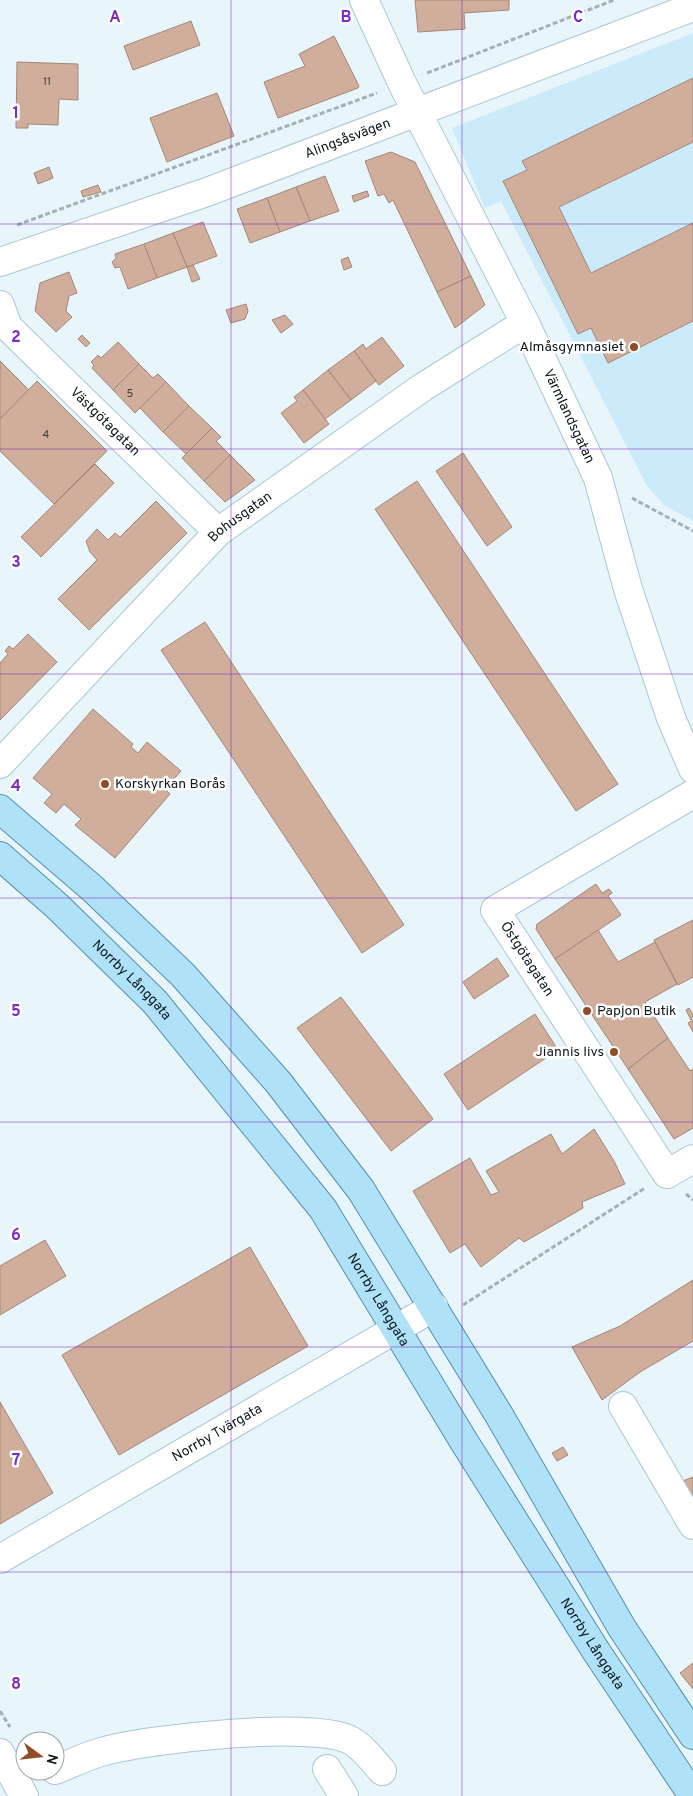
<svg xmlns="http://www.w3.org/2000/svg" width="693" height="1796" font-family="Overpass,sans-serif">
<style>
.built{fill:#cbebfa}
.building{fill:#d1ad9b;stroke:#a38779}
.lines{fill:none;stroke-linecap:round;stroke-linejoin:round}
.minor-casing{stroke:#a8c7d6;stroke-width:30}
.major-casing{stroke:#548fa9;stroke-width:30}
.path{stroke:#a4b0b6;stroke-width:3;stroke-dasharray:5 2.5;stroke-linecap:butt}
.minor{stroke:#fff;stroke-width:28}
.major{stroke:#afe2f8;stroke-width:28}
.grid{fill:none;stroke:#7b2cbf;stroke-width:1;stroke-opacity:0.55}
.poi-dot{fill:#934d26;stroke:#fff;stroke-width:2}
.labels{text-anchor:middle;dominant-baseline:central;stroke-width:5;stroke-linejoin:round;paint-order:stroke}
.number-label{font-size:11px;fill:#3e3e3d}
.street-label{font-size:14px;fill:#0d191e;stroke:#fff}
.poi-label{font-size:14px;fill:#0d191e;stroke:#fff;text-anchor:end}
.grid-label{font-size:16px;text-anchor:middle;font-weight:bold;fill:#7b2cbf;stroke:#fff;stroke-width:5;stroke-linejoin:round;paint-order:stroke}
</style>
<rect width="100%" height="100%" fill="#e8f5fb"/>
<!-- built -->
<path class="built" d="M693,33V521L664,505L647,486L501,201L485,208L452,128Z"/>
<!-- building -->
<g class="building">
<path d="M415,0H509V10L464,13L465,29L418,32Z"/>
<path d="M191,21L200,45L133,70L124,46Z"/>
<path d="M334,36L359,86L358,88L278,118L264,82L305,66L299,54Z"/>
<path d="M17,62L78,64V100L59,99L58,125L28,124V128H16Z"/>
<path d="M693,78V142L559,207L591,273L693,223V321L608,363L591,328L578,334L503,181L527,170L522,161Z"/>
<path d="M217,93L234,136L167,162L150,118Z"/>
<path d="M391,152L415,162L471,276L437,292L393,200L389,203L384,194L378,196L365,161Z"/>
<path d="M49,167L53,178L38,184L34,173Z"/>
<path d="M325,176L339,211L310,221L296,187Z"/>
<path d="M98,185L101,192L83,197L81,191Z"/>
<path d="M296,187L310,221L280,232L267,198Z"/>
<path d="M367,191L369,196L354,202L352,196Z"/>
<path d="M267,198L280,232L250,243L237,209Z"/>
<path d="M203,222L217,256L187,267L173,233Z"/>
<path d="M173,233L187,267L157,278L144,244Z"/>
<path d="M144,244L157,278L128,289L120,267L115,268L112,262L116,258L115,254Z"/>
<path d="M348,257L352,267L344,270L341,260Z"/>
<path d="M193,265L200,279L192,282L187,267Z"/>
<path d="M69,272L77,293L69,296L66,311L72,317L56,332L35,311L40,283Z"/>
<path d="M471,276L485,305L455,328L437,292Z"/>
<path d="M246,304L248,311L245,319L231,323L226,310Z"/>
<path d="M285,315L293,324L281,333L272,320Z"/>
<path d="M82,335L90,343L86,347L78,339Z"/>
<path d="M382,337L404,366L379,385L354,351L363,344L366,349Z"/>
<path d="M118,342L139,364L113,390L92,368L94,365L91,362L98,355L101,358Z"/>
<path d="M354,351L376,381L351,400L328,370Z"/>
<path d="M0,361L29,390L0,419Z"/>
<path d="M139,364L153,378L158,374L166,382L135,413L113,390Z"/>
<path d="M328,370L351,400L325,419L303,390Z"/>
<path d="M37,381L107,451L54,504L0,451V419Z"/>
<path d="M166,382L189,406L163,432L140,408Z"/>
<path d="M303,390L329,424L304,443L281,413L297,401L294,397Z"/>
<path d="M189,406L212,428L186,454L163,432Z"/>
<path d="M212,428L221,437L216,441L230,455L204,481L182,458Z"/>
<path d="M463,453L512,527L487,546L436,471Z"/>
<path d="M230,455L255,480L225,502L204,481Z"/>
<path d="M95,464L114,483L41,557L21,537Z"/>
<path d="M417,481L618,784L576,811L375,509Z"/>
<path d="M156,501L187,533L89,630L58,599L97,560L90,552L86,541L97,529L108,540L115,533L120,537Z"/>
<path d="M205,622L404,925L362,953L161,650Z"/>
<path d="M28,634L57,662L0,720V663L8,654L5,651L9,646L13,649Z"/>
<path d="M93,709L133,744L131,747L138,753L147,742L181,771L165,789L170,794L115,858L75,825L81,819L64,804L56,813L44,803L52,794L33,778Z"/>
<path d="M596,884L602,893L609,889L612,893L608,896L621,915L555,959L536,929L537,924Z"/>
<path d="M693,920V977L678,985L654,940Z"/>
<path d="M598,930L618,962L655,942L677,984L645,1002L668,1038L628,1069L555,959Z"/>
<path d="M497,958L509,976L474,999L463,982Z"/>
<path d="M341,997L433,1119L391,1151L297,1028Z"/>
<path d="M689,1008L693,1015L691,1020L686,1010Z"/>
<path d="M535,1014L558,1050L468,1110L444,1074Z"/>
<path d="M693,1020V1032L688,1023Z"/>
<path d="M668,1038L690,1071L693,1069V1128L674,1139L628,1069Z"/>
<path d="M594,1129L614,1161L625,1184L582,1202L583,1208L524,1242L519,1238L481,1267L465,1244L450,1253L413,1191L470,1158L491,1195L499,1192L486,1171L551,1134L562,1154Z"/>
<path d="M45,1240L66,1276L0,1315V1266Z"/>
<path d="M250,1247L308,1346L119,1455L62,1355Z"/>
<path d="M693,1280V1341L640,1372L602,1400L572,1347L620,1326Z"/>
<path d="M0,1402L53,1493L0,1524Z"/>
<path d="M563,1447L568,1455L557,1461L552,1453Z"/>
<path d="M693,1477V1498L683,1481Z"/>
<path d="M693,1663V1689L680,1673Z"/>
</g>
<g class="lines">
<defs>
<g id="minor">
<path id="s1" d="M364,0L402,83L525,323L598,478L628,589L671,718L693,769"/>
<path id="s2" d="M0,262L207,192L693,7"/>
<path id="s3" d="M0,305L8,327L218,532"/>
<path id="s4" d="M0,764L218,532L423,387L525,323"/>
<path id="s5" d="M693,794L495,910L667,1174L693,1159"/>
<path d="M623,1406L693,1525"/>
<path id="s6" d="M0,1559L434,1307"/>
<path d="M0,1753L24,1796"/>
<path d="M327,1769L344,1796"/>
<path d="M55,1770C71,1764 88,1755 105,1751C148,1739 317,1720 352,1741C364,1748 373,1761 382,1771"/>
</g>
<g id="major">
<path d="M0,809L93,889L183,975L278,1082L361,1190L499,1415L622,1628L693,1735"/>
<path id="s7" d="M0,856L57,906L155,1002L323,1209L463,1440L596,1651L693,1796"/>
</g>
</defs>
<!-- minor casing -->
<use href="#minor" class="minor-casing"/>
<!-- major casing -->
<use href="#major" class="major-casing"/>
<!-- path -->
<g class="path">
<path d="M427,73L614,0"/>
<path d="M17,225L377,93"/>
<path d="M632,498L693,531"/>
<path d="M686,1194L693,1200"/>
<path d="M463,1305L645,1188"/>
<path d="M0,1711L10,1727"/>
</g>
<!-- minor -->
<use href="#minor" class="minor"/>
<!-- major -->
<use href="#major" class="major"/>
</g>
<!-- grid -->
<path class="grid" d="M231,0V1796M462,0V1796M0,224H693M0,449H693M0,674H693M0,898H693M0,1122H693M0,1347H693M0,1572H693"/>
<!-- markers -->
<g class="poi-dot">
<circle cx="634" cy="347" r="5"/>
<circle cx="105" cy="784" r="5"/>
<circle cx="587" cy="1011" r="5"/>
<circle cx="614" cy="1052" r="5"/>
</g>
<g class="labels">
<!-- number labels -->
<g class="number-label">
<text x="47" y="82">11</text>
<text x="130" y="394">5</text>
<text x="46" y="435">4</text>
</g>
<!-- street labels -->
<g class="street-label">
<text stroke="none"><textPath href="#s2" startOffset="369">Alingsåsvägen</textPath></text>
<text stroke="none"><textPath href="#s1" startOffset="464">Värmlandsgatan</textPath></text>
<text stroke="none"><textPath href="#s3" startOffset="159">Västgötagatan</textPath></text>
<text stroke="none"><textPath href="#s4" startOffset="345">Bohusgatan</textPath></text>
<text stroke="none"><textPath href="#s5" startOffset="288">Östgötagatan</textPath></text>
<text stroke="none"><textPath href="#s7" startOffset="181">Norrby Långgata</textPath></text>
<text stroke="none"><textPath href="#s7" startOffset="586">Norrby Långgata</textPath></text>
<text stroke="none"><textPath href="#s6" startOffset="251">Norrby Tvärgata</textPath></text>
<text stroke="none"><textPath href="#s7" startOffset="991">Norrby Långgata</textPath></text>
</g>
<!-- poi labels -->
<g class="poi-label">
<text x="624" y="347">Almåsgymnasiet</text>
<text x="115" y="784" text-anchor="start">Korskyrkan Borås</text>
<text x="597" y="1011" text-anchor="start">Papjon Butik</text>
<text x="604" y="1052">Jiannis livs</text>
</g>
</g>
<g class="grid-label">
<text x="115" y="22">A</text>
<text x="346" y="22">B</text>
<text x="578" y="22">C</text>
<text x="16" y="118">1</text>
<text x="16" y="342">2</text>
<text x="16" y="567">3</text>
<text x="16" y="791">4</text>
<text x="16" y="1016">5</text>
<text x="16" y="1240">6</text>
<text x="16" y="1465">7</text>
<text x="16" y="1689">8</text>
</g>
<!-- north arrow -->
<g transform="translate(40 1756) rotate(105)"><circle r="24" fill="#ffffff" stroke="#9ea3a5"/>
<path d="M0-4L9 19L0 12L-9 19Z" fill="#934d26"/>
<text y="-8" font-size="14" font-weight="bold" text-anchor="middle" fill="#0d191e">N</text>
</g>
</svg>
